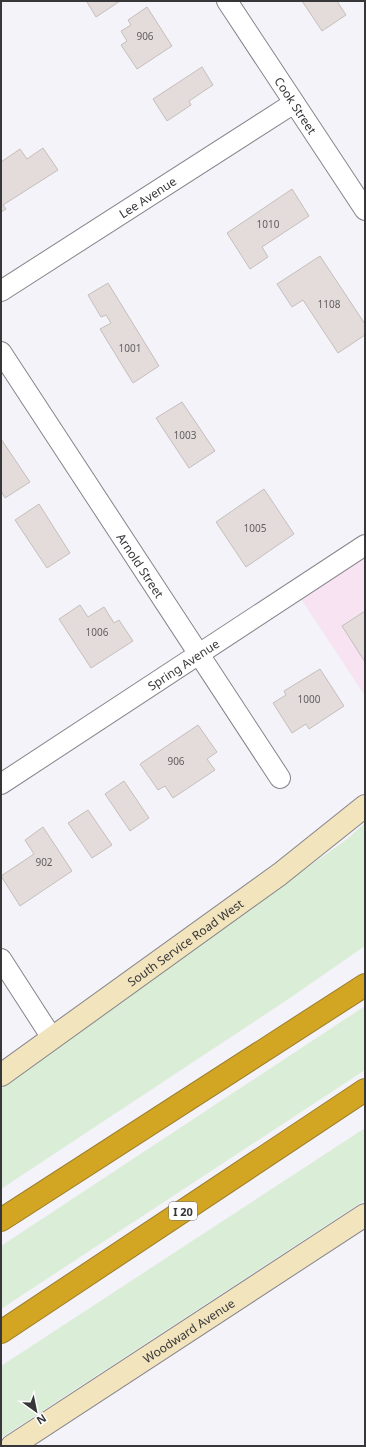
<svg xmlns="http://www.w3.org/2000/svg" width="366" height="1447" font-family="'Noto Sans',sans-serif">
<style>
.commercial{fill:#f8e3f2}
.green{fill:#daedd6}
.building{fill:#e4dcda;stroke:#c5bebb}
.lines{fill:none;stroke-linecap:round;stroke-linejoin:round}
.street-casing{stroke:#85848a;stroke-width:22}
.secondary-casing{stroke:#85848a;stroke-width:24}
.highway-casing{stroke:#9c7e2b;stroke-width:24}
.street{stroke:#fff;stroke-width:20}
.secondary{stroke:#f2e4bd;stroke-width:22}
.highway{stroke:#d2a523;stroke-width:22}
.labels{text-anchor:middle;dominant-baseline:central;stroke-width:3.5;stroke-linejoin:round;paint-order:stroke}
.number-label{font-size:10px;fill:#626061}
.shield{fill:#fff;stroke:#737274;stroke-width:1}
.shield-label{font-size:11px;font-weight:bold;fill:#373639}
.street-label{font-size:12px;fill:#373639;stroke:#fff}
</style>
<rect width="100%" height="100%" fill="#f4f3fa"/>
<!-- commercial -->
<path class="commercial" d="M365,556V696L301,599Z"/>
<!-- green -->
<g class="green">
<path d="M365,823V946L287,1000L1,1189V1089L347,839Z"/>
<path d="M365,1006V1070L1,1309V1246Z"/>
<path d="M365,1128V1200L1,1438V1366Z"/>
</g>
<!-- building -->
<g class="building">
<path d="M89,1H120L96,17L87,2Z"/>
<path d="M302,1H337L346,15L322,31Z"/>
<path d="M147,7L172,46L137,69L121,45L127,41L121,31L131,25L128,20Z"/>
<path d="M202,67L213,85L189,101L191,105L167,121L153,99Z"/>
<path d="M43,148L58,170L3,205L6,209L1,212V162L20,149L27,159Z"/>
<path d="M292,189L309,216L262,247L268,257L250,269L227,233Z"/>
<path d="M320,256L365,324V335L338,353L303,300L292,307L277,284Z"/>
<path d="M108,283L159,366L133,383L100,329L111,323L106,315L101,317L88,295Z"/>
<path d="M182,402L215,451L189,468L156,418Z"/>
<path d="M1,439L30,482L5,498L1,491Z"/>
<path d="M264,489L294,534L246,567L216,522Z"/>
<path d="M39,504L70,553L47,568L15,520Z"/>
<path d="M80,605L88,617L104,607L114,623L119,620L133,641L91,668L59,619Z"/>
<path d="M365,611V662L342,626Z"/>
<path d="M320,669L344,706L309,729L306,724L292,733L273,703L286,695L284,691Z"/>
<path d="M198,725L217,752L207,759L215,770L173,798L165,786L158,790L140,764Z"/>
<path d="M124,781L149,818L130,831L105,794Z"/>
<path d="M88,810L112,845L92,858L68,823Z"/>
<path d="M43,827L72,871L20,906L1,876L34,854L25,840Z"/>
</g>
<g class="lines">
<defs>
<g id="street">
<path id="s1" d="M227,1L365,210"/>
<path id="s2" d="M1,291L294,103"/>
<path id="s3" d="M1,352L280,778"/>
<path id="s4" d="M1,784L365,545"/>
<path d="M1,959L52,1038"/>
</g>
<g id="secondary">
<path id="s5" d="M1,1075L280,874L365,806"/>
<path id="s6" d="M12,1446L365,1215"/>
</g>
<g id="highway">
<path d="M1,1220L365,985"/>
<path d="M1,1332L365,1090"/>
</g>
</defs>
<!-- street casing -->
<use href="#street" class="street-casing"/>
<!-- secondary casing -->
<use href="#secondary" class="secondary-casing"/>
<!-- highway casing -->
<use href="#highway" class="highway-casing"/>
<!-- street -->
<use href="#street" class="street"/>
<!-- secondary -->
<use href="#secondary" class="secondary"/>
<!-- highway -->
<use href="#highway" class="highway"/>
</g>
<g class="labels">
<!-- number labels -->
<g class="number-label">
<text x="145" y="36">906</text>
<text x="268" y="224">1010</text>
<text x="329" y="304">1108</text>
<text x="130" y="348">1001</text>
<text x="185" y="435">1003</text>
<text x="255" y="528">1005</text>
<text x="97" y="632">1006</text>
<text x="309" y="699">1000</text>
<text x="176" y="761">906</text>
<text x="44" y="862">902</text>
</g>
<!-- shield labels -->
<rect class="shield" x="169" y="1202" width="28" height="18" rx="3"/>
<g class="shield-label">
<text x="183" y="1211">I 20</text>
</g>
<!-- street labels -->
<g class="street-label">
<text stroke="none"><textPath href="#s1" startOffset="125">Cook Street</textPath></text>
<text stroke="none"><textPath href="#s2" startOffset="174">Lee Avenue</textPath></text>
<text stroke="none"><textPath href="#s3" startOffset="255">Arnold Street</textPath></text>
<text stroke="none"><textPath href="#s4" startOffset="218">Spring Avenue</textPath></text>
<text stroke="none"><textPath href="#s5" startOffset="227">South Service Road West</textPath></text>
<text stroke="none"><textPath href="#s6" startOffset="211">Woodward Avenue</textPath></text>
</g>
</g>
<!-- border -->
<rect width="366" height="1447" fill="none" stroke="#373639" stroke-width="4"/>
<!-- north arrow -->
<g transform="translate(36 1411) rotate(147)" stroke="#ffffff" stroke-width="3" paint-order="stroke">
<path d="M0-3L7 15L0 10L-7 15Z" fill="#373639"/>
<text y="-6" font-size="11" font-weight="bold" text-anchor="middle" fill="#373639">N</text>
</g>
</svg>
